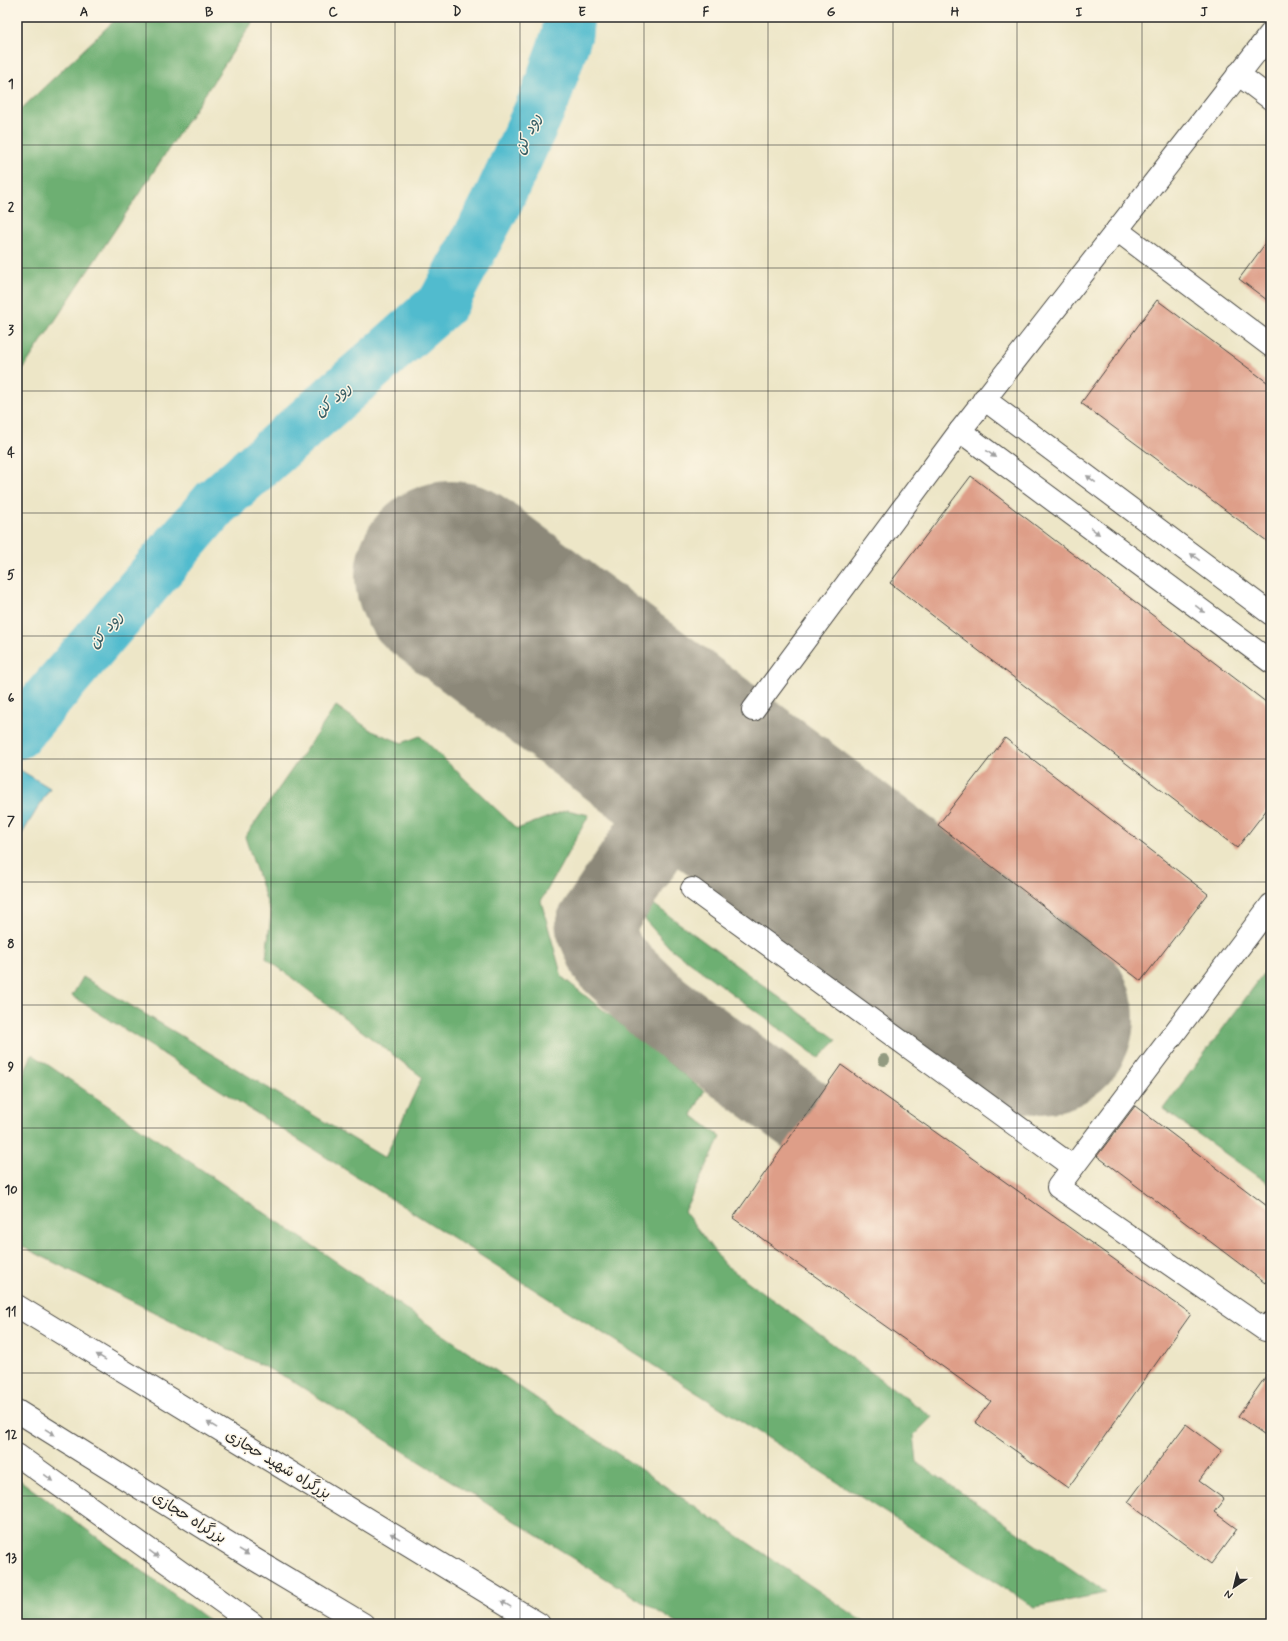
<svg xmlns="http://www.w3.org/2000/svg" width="1288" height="1641" font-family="Mynerve,'Playpen Sans Arabic',sans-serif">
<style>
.forest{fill:#6daf72;stroke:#4c6d4e}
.water{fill:#51bbce;stroke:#3e737c}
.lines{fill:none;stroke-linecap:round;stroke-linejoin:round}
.river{stroke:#51bbce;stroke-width:51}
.taxiway{stroke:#8c8879;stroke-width:77}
.runway{stroke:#8c8879;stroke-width:192}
.building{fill:#de9e88}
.minor-casing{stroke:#484742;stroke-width:24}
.highway-casing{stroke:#484742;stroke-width:24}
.minor{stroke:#fff;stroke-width:22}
.highway{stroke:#fff;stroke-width:22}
.tree{fill:#929a80}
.oneway{fill:#a0a0a0}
.grid{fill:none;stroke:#2b2b2b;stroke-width:1;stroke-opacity:0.55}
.labels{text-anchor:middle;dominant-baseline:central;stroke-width:3;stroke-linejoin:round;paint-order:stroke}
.street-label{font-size:15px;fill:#2b2b2b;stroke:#fcf5e5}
.water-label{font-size:16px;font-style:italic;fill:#385d64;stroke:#fcf5e5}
.neatline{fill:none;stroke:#2b2b2b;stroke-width:1.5}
.grid-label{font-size:13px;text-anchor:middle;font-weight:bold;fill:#2b2b2b}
</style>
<rect width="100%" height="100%" fill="#fcf5e5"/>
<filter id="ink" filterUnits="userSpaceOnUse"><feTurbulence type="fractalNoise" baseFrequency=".025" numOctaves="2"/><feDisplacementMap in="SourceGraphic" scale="8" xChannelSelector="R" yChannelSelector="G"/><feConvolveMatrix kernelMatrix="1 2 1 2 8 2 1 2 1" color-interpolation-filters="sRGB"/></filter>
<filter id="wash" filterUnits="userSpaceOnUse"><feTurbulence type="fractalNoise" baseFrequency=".012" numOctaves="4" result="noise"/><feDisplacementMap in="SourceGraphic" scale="16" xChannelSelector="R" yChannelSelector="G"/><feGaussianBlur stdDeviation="0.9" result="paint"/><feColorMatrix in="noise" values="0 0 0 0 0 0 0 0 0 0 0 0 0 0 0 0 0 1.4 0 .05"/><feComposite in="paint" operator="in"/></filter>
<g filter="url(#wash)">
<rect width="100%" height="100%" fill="#ede6c7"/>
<!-- forest -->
<g class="forest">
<path d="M118,17H256L17,378V113Z"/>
<path d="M336,706L372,731L402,743L420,736L517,829L567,810L589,815L541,901L562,977L704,1091L692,1115L721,1137L684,1211L724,1264L932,1417L914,1435L917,1462L1106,1593L1034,1607L72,996L83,977L385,1158L422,1077L266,958L271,914L245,837Z"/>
<path d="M641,895L837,1040L819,1058L669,947L646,921Z"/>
<path d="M1271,964V1186L1163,1109Z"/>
<path d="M32,1054L867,1624H678L289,1379L17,1244V1091Z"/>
<path d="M17,1478L203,1616L215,1624H17Z"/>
</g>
<!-- water -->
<path class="water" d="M17,768L50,788L17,842Z"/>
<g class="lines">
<!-- river -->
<path class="river" d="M17,734L215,503L443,303L496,204L545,98L567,34L569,17"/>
<!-- taxiway -->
<path class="taxiway" d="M763,812L724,801L690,806L650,841L594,926L608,959L660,1009L805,1116"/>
<!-- runway -->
<path class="runway" d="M451,577L1038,1018"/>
</g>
<g id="blocks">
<!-- building -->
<g class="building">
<path d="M1271,236V303L1239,279Z"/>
<path d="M1157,300L1271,385V544L1081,403Z"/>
<path d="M971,476L1271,706V804L1237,848L890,583Z"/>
<path d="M1005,738L1208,894L1141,981L938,825Z"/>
<path d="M841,1065L1191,1314L1068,1488L975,1422L991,1401L733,1218Z"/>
<path d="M1135,1106L1271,1209V1275L1265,1283L1097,1156Z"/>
<path d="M1271,1369V1439L1238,1416Z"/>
<path d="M1186,1424L1222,1451L1199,1481L1224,1499L1214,1512L1237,1529L1211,1564L1128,1502Z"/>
</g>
</g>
</g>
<g filter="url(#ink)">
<use href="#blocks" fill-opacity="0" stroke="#484742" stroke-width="1"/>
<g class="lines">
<defs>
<g id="minor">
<path d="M1238,74L1271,99"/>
<path d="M1117,230L1271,346"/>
<path d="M984,399L1271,614"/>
<path d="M960,431L1271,662"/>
<path d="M753,710L960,431L1271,33"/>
<path d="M692,889L1073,1167"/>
<path d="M1271,905L1058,1187L1265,1330L1271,1323"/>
</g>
<g id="highway">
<path d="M17,1306L539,1624"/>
<path d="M17,1411L254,1559L363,1624"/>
<path d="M17,1455L253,1624"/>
</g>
</defs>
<!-- minor casing -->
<use href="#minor" class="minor-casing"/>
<!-- highway casing -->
<use href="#highway" class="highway-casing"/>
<!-- minor -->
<use href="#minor" class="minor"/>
<!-- highway -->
<use href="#highway" class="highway"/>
</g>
<!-- trees -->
<circle class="tree" cx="884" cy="1060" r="6"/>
<!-- one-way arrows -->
<defs><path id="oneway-solid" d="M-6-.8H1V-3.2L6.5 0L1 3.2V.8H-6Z"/></defs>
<g class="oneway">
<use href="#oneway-solid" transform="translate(991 454) rotate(37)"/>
<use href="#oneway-solid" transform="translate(1091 479) rotate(-143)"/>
<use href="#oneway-solid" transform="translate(1095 531) rotate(37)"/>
<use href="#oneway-solid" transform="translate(1195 557) rotate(-143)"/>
<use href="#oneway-solid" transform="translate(1200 609) rotate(37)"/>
<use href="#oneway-solid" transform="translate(101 1357) rotate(-149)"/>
<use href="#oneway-solid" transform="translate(212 1425) rotate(-149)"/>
<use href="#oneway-solid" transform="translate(50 1432) rotate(32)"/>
<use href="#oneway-solid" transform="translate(49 1478) rotate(36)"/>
<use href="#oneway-solid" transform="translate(395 1536) rotate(-149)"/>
<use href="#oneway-solid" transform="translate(244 1552) rotate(32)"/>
<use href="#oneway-solid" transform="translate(154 1554) rotate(36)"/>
<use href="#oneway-solid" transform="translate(506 1604) rotate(-149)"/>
</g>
</g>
<!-- grid -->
<path class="grid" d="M146,17V1624M271,17V1624M395,17V1624M520,17V1624M644,17V1624M768,17V1624M893,17V1624M1017,17V1624M1142,17V1624M17,145H1271M17,268H1271M17,391H1271M17,513H1271M17,636H1271M17,759H1271M17,882H1271M17,1005H1271M17,1128H1271M17,1250H1271M17,1373H1271M17,1496H1271"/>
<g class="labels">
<!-- street labels -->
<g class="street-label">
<text transform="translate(278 1465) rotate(31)">بزرگراه شهید حجازی</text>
<text transform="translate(189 1518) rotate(32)">بزرگراه حجازی</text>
</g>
<!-- water labels -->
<g class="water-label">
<text transform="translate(528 134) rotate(-65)">رود کن</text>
<text transform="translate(333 400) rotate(-41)">رود کن</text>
<text transform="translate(106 630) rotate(-49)">رود کن</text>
</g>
</g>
<!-- margin -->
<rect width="1288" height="1641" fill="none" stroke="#fcf5e5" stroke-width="44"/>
<!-- north arrow -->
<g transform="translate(1234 1587) rotate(215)" stroke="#fcf5e5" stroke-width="3" paint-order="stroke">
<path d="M0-3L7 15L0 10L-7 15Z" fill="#2b2b2b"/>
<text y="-6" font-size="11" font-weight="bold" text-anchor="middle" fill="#2b2b2b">N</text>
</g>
<rect x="22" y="22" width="1244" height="1597" class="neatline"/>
<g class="grid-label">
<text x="84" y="16">A</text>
<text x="209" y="16">B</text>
<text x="333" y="16">C</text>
<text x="457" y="16">D</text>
<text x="582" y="16">E</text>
<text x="706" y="16">F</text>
<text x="831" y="16">G</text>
<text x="955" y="16">H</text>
<text x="1079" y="16">I</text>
<text x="1204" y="16">J</text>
<text x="11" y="88">1</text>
<text x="11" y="211">2</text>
<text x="11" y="334">3</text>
<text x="11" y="457">4</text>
<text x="11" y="579">5</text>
<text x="11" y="702">6</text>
<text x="11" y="825">7</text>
<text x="11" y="948">8</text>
<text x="11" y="1071">9</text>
<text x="11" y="1194">10</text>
<text x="11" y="1316">11</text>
<text x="11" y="1439">12</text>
<text x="11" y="1562">13</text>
</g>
</svg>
